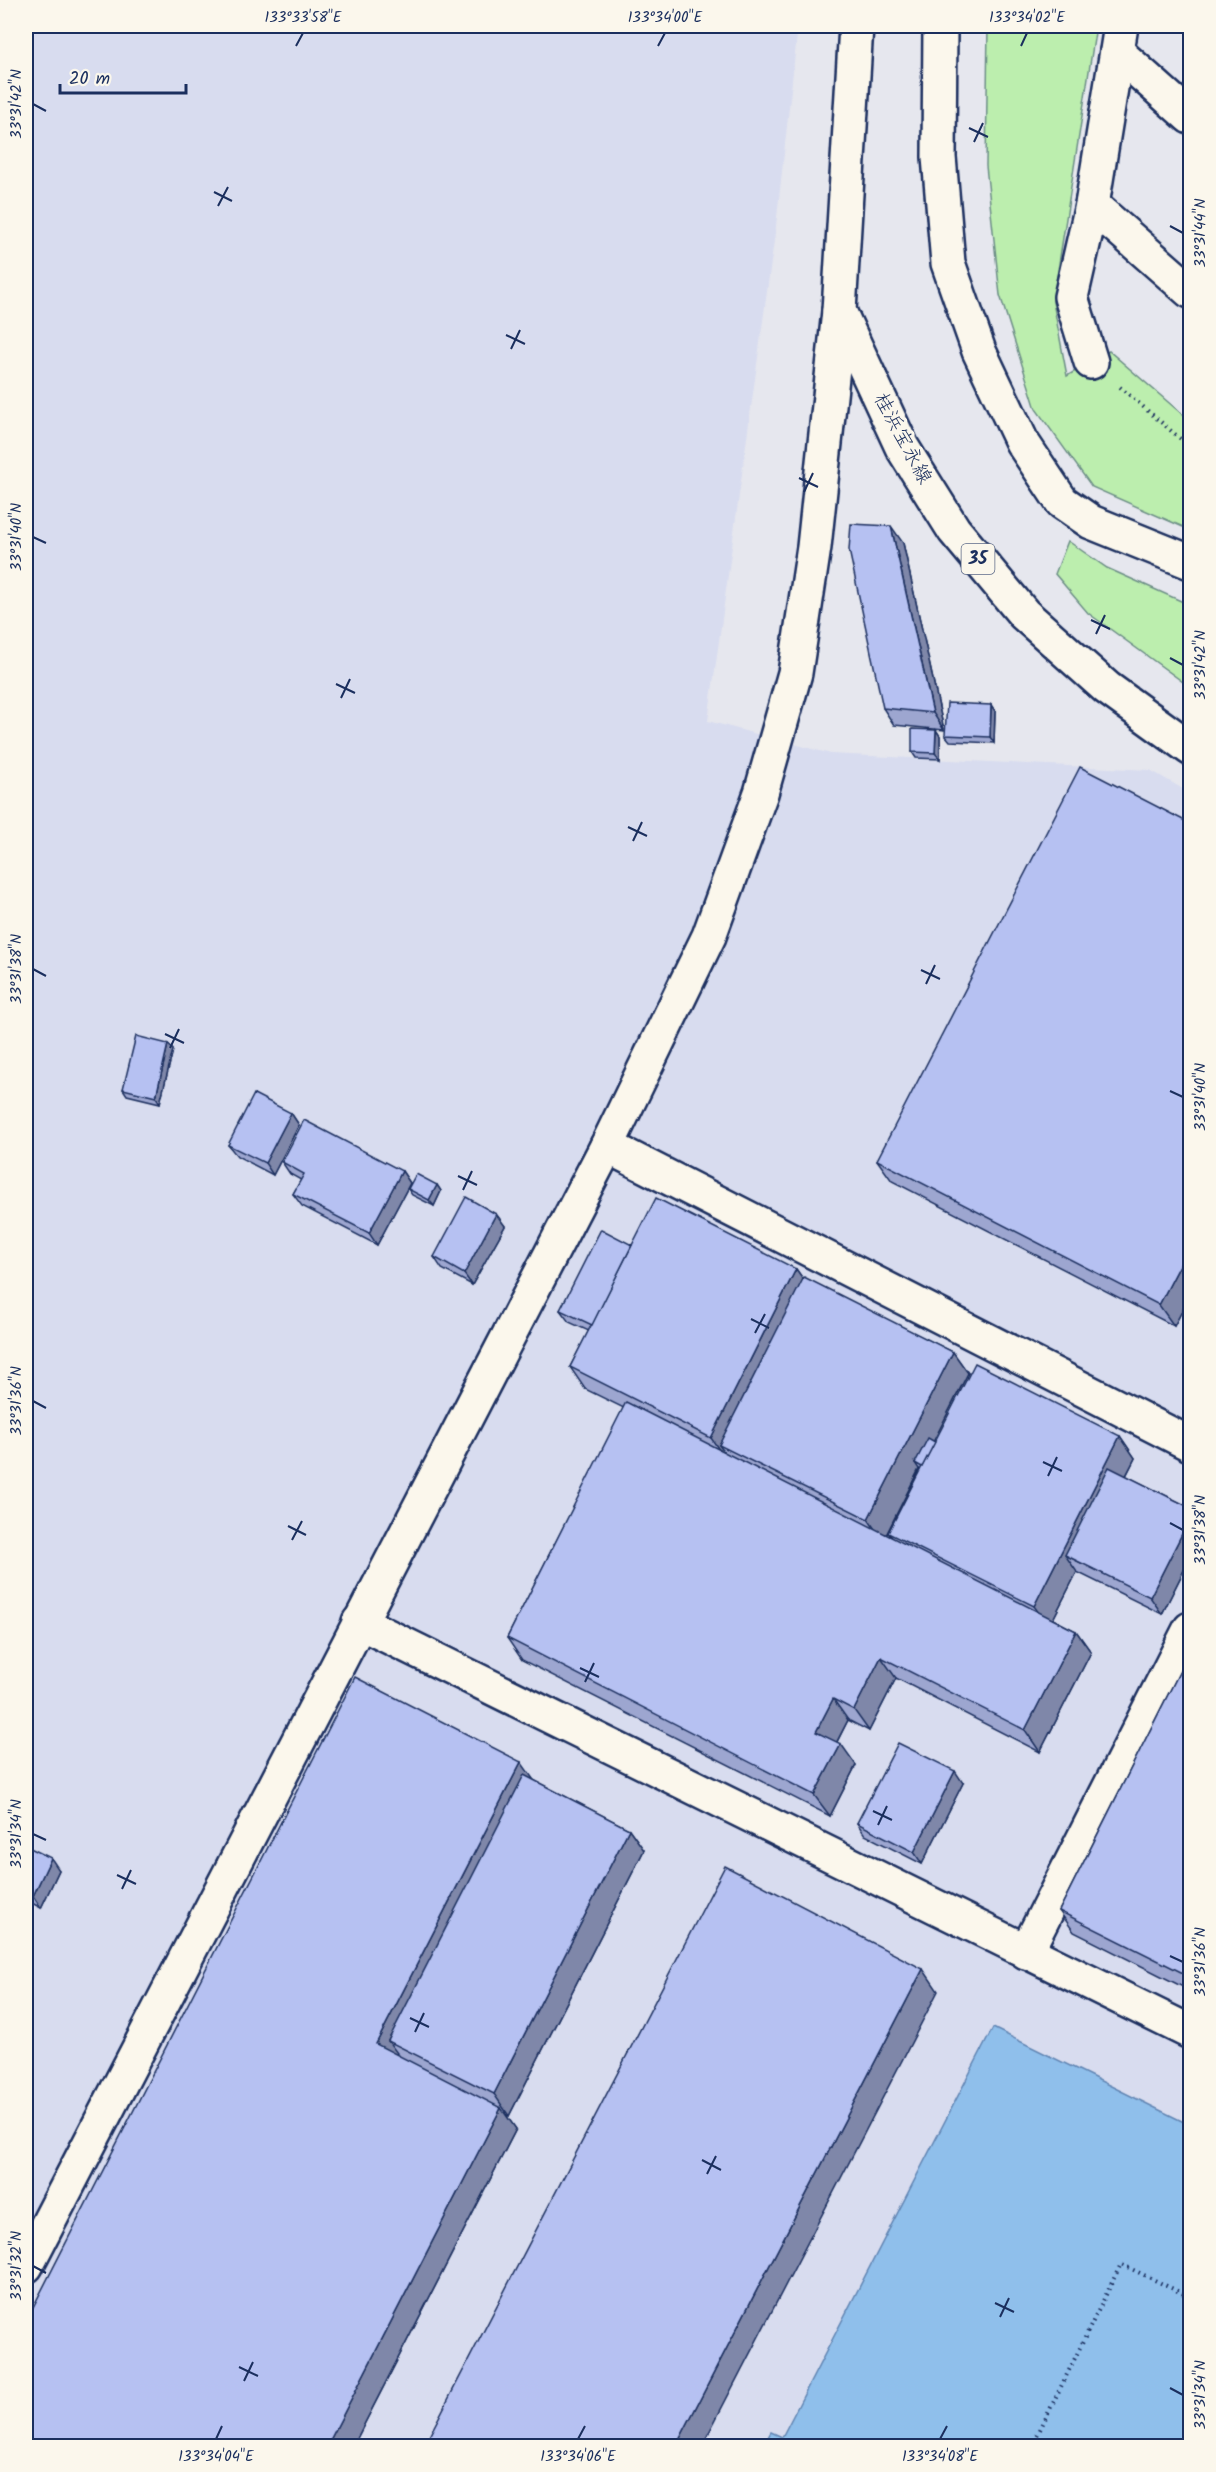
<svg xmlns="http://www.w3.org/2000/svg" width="1216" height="2472" font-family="Kalam,'Klee One',sans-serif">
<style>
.built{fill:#d8dcef}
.green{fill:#bceeae;stroke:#6c8e86;stroke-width:1.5}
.water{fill:#8fbfeb;stroke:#6185b3;stroke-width:1.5}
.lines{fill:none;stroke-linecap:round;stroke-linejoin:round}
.minor-casing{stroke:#1b2f5e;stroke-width:38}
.major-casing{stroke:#1b2f5e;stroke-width:38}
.path{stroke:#1b2f5e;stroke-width:4;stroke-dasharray:1.5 4.5;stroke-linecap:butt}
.minor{stroke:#fbf7ec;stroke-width:33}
.major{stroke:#fbf7ec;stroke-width:33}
.wall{fill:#9da6d0;stroke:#1b2f5e;stroke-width:1.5;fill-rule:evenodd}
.shaded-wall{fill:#7f87a9;stroke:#1b2f5e;stroke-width:1.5}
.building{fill:#b6c1f2;stroke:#1b2f5e;stroke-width:1.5}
.ticks{fill:none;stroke:#1b2f5e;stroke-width:2}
.labels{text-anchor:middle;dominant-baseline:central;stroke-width:6;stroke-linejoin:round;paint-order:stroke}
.shield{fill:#fbf7ec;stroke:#5e6b89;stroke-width:1.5}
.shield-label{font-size:18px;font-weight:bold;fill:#1b2f5e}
.street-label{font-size:20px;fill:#1b2f5e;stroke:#fbf7ec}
.neatline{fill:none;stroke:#1b2f5e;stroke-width:2}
.ticks-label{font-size:15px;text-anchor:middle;fill:#1b2f5e}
</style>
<rect width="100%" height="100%" fill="#e6e7ee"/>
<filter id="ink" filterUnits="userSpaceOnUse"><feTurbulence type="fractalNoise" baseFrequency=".0167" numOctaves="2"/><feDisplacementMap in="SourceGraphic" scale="12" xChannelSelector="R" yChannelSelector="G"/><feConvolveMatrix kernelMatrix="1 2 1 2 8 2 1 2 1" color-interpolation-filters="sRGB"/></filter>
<g filter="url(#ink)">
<!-- built -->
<path class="built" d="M26,26H798L776,226L708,721L831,754L1150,770L1190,793V2125L993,2029L781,2437L771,2432L763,2446H26Z"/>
<!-- green -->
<g class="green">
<path d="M988,26H1096L1053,302L1067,376L1109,351L1190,421V530L1092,487L1036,409L1000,295L986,166Z"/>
<path d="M1068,541L1107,568L1190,605V687L1088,613L1055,574Z"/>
</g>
<!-- water -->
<path class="water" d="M993,2028L1190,2125V2446H763L771,2432L782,2437Z"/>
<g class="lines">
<defs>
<g id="minor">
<path d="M940,26L939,157L948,263L979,351L1022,442L1062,502L1091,522L1190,562"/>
<path d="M1117,52L1190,117"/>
<path d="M1092,205L1190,291"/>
<path d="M1091,362L1071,297L1092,205L1121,26"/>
<path d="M607,1146L1190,1444"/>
<path d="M359,1622L1190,2032"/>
<path d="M1026,1952L1190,1629"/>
<path d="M26,2266L607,1146L709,936L761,793L795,673L814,547L839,311"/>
</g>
<path id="major" d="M856,26L839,311L902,447L954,530L1024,614L1107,688L1190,748"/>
</defs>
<!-- minor casing -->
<use href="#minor" class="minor-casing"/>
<!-- major casing -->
<use href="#major" class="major-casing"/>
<!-- path -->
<g class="path">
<path d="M1120,387L1190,447"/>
<path d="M1032,2446L1121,2264L1190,2297"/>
</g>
<!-- minor -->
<use href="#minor" class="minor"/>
<!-- major -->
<use href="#major" class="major"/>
</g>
<!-- wall -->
<g class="wall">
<path d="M903,543L944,730L894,725L883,708Z"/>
<path d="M991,705L995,711L994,743L950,741L945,735Z"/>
<path d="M936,730L940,736V759L916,758L912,752Z"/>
<path d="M1191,824V1294L1174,1326L892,1181L877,1160Z"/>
<path d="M168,1044L173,1050L160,1103L127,1095L123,1089Z"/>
<path d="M291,1113L299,1125L273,1175L237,1156L228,1145Z"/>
<path d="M282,1162L402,1171L410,1183L377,1245L302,1206L293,1194L301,1180L290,1174Z"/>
<path d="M437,1185L441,1191L434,1206L412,1195L408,1189Z"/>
<path d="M496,1214L505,1226L472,1285L442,1269L434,1257Z"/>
<path d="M632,1245L796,1269L803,1279L953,1352L968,1373L933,1441L935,1442L1120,1436L1135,1458L1126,1476L1191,1508V1556L1162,1614L1077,1572L1053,1619L1076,1631L1091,1652L1040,1752L896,1678L869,1731L848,1720L837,1742L856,1765L830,1816L522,1660L507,1638L624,1408L585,1389L570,1367L589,1331L569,1322L560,1310ZM919,1469L920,1470L888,1533L892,1537L886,1535Z"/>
<path d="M1191,1649V1991L1074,1932L1059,1911Z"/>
<path d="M533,1780L629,1829L644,1850L509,2116L505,2114L516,2129L353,2446H26Z"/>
<path d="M963,1783L922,1864L865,1835L857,1823Z"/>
<path d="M26,1846L59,1870L41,1908L26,1900Z"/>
</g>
<!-- shaded-wall -->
<g class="shaded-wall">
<path d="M891,526L903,543L944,730L933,713Z"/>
<path d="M991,705L995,711L994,743L990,737Z"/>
<path d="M936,730L940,736V759L935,753Z"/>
<path d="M168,1044L173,1050L160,1103L156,1097Z"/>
<path d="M291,1113L299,1125L273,1175L265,1163Z"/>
<path d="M402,1171L410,1183L377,1245L369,1233Z"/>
<path d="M437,1185L441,1191L434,1206L429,1200Z"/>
<path d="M496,1214L505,1226L472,1285L464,1274Z"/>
<path d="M1191,1244V1294L1174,1326L1159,1305Z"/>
<path d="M796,1269L811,1290L719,1445L727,1456L726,1460L711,1438Z"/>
<path d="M953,1352L968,1373L921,1466L915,1463L919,1469L883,1541L868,1519Z"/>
<path d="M1120,1436L1135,1458L1081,1563L1065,1555L1077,1572L1049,1627L1034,1606Z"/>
<path d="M1191,1516V1556L1162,1614L1150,1597Z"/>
<path d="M1076,1631L1091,1652L1040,1752L1025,1730Z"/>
<path d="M881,1657L896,1678L869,1731L854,1710Z"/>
<path d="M833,1699L848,1720L831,1753L816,1732Z"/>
<path d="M841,1744L856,1765L830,1816L814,1795Z"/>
<path d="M521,1762L536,1783L388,2041L397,2053L391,2065L376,2044Z"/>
<path d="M955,1771L963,1783L922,1864L914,1852Z"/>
<path d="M629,1829L644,1850L509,2116L494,2094Z"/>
<path d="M51,1858L59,1870L41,1908L33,1896Z"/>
<path d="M923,1969L938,1991L702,2446H676Z"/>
<path d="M501,2108L516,2129L353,2446H327Z"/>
</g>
<!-- building -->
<g class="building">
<path d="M851,524L891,526L933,713L883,708L849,550Z"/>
<path d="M947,703L991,705L990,737L945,735Z"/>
<path d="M912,729L936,730L935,753L912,752Z"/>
<path d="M1080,767L1191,824V1244L1159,1305L877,1160Z"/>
<path d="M136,1036L168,1044L156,1097L123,1089Z"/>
<path d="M254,1094L291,1113L265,1163L228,1145Z"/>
<path d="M304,1120L402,1171L369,1233L293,1194L304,1174L282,1162Z"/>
<path d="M416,1174L437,1185L429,1200L408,1189Z"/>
<path d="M466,1197L496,1214L464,1274L434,1257Z"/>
<path d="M656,1198L796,1269L711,1438L570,1367Z"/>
<path d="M601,1229L632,1245L592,1325L560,1310Z"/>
<path d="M804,1277L953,1352L868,1519L719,1445Z"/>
<path d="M975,1363L1120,1436L1034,1606L888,1533Z"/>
<path d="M626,1402L1076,1631L1025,1730L881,1657L854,1710L833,1699L816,1732L841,1744L814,1795L507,1638Z"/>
<path d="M928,1438L935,1442L922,1467L915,1463Z"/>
<path d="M1109,1467L1191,1508V1516L1150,1597L1065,1555Z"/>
<path d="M1191,1649V1977L1059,1911Z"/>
<path d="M355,1677L521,1762L376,2044L501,2108L327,2446H26V2321Z"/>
<path d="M898,1743L955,1771L914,1852L857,1823Z"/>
<path d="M524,1775L629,1829L494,2094L388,2041Z"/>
<path d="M26,1846L51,1858L33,1896L26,1893Z"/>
<path d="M725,1866L923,1969L676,2446H424Z"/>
</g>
</g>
<!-- ticks -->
<path class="ticks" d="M296,46L303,33M658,46L665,33M1021,46L1027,33M33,104L46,111M969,128L988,137M974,142L983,123M214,192L232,201M218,206L228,187M1170,226L1183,233M506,335L525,344M511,349L520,330M799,478L818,487M804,492L813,473M33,537L46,543M1091,620L1110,629M1096,634L1105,615M1170,658L1183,665M336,684L355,693M341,698L350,679M628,827L647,836M633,841L642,822M33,969L46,976M921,970L940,979M926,984L935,965M165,1034L184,1043M170,1048L179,1029M1170,1091L1183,1097M458,1176L477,1185M463,1190L472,1171M751,1319L769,1328M755,1333L765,1314M33,1401L46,1408M1043,1462L1062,1471M1048,1476L1057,1457M1170,1523L1183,1530M288,1526L306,1535M292,1540L302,1521M580,1668L599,1677M585,1682L594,1663M873,1811L892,1820M878,1825L887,1806M33,1834L46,1840M117,1875L136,1884M122,1889L131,1870M1170,1956L1183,1962M410,2018L429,2027M415,2032L424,2013M702,2160L721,2170M707,2174L716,2156M33,2266L46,2273M995,2303L1014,2312M1000,2317L1009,2298M239,2367L258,2376M244,2381L253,2362M1170,2388L1183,2395M216,2439L222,2426M578,2439L585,2426M940,2439L947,2426"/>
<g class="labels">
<!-- shield labels -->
<rect class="shield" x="961.5" y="544" width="33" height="30" rx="4.5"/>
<g class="shield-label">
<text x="978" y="559">35</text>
</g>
<!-- street labels -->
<g class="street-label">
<text transform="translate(902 439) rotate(62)">桂浜宝永線</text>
</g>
</g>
<!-- margin -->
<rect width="1216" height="2472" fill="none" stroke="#fbf7ec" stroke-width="66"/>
<!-- scale -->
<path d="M60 84v9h126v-9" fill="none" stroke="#1b2f5e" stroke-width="3"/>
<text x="69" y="84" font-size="18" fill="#1b2f5e" stroke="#fbf7ec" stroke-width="4.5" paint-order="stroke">20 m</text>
<rect x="33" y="33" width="1150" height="2406" class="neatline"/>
<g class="ticks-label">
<text x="303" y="22">133°33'58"E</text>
<text x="665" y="22">133°34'00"E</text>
<text x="1027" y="22">133°34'02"E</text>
<text transform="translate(16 104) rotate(-90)" y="5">33°31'42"N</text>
<text transform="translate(1200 233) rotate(-90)" y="5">33°31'44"N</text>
<text transform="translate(16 537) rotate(-90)" y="5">33°31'40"N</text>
<text transform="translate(1200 665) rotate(-90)" y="5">33°31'42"N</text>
<text transform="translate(16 969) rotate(-90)" y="5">33°31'38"N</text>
<text transform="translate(1200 1097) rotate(-90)" y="5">33°31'40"N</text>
<text transform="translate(16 1401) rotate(-90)" y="5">33°31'36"N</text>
<text transform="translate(1200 1530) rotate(-90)" y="5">33°31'38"N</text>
<text transform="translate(16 1834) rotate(-90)" y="5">33°31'34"N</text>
<text transform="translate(1200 1962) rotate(-90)" y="5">33°31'36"N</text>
<text transform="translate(16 2266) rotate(-90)" y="5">33°31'32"N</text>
<text transform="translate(1200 2395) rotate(-90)" y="5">33°31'34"N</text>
<text x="216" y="2461">133°34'04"E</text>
<text x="578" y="2461">133°34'06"E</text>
<text x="940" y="2461">133°34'08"E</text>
</g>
</svg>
